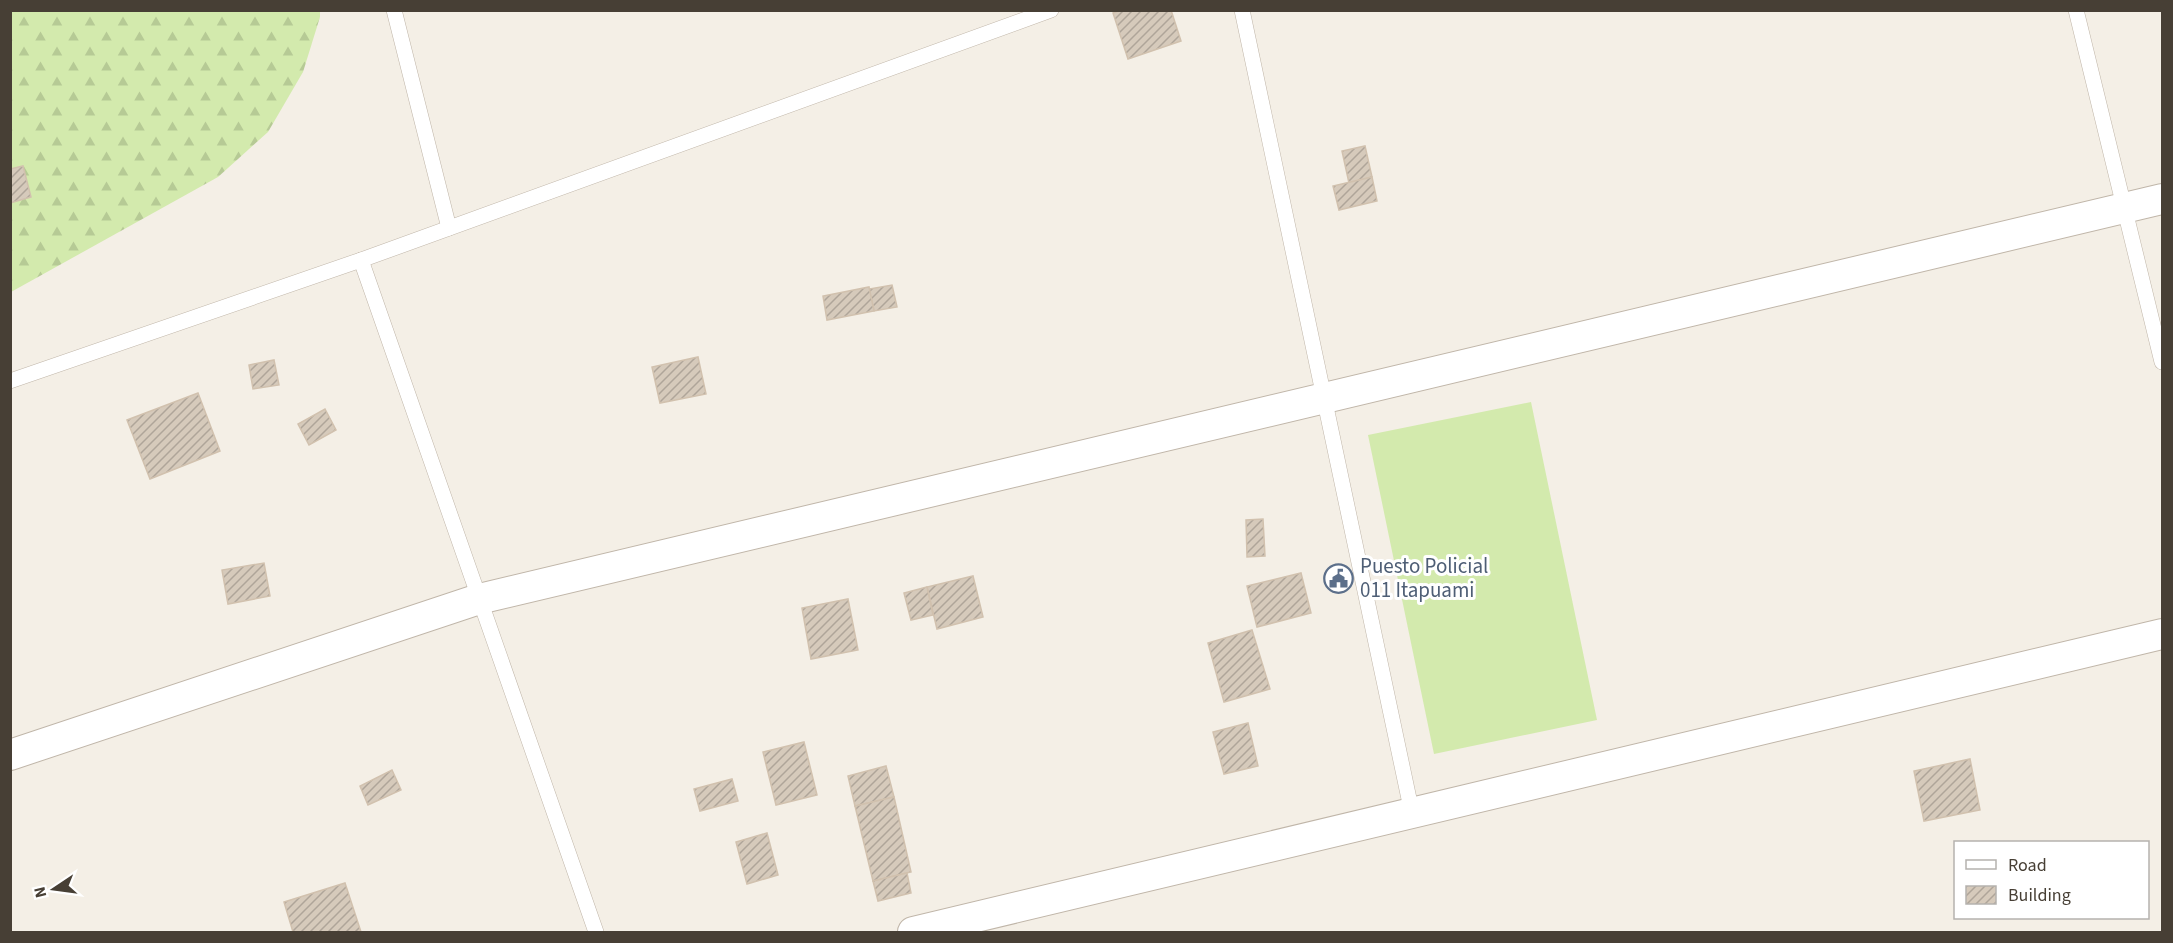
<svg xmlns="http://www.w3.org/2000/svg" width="2173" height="943" font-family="'Source Sans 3',sans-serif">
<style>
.forest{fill:url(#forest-firs)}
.pitch{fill:#d3eaad}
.building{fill:url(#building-hatch);stroke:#d1c1ae;stroke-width:1.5}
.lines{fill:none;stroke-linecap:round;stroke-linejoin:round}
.lane-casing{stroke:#c0b6a9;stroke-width:16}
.street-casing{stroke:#c0b6a9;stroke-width:32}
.lane{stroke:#fff;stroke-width:15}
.street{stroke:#fff;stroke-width:30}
.labels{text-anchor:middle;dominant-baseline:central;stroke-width:6;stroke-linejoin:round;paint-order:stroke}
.service-label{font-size:21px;fill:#4e5e75;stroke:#fff;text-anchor:start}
</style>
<defs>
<pattern id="forest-firs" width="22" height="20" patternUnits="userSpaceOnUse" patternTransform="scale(1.5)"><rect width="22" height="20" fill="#d3eaad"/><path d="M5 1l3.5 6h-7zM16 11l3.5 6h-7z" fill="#b6ca95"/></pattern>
<pattern id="building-hatch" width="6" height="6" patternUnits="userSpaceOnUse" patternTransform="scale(1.5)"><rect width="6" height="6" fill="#d6cabb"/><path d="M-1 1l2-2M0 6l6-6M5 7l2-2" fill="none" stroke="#afa599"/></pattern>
</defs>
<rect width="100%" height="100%" fill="#f4efe6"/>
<!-- forest -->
<path class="forest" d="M11,11H320V17L303,72L268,132L218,177L11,292Z"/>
<!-- pitch -->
<path class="pitch" d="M1531,402L1597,720L1434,754L1368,435Z"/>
<!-- building -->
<g class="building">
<path d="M1121,10H1171L1181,41L1128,59L1113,13Z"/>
<path d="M1365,146L1372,177L1349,183L1342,151Z"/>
<path d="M23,166L31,197L10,203V169Z"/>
<path d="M1372,177L1377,201L1339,210L1333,186Z"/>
<path d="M892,285L897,307L874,311L869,289Z"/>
<path d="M869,287L874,311L827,320L823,296Z"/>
<path d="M698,357L706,394L660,403L652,367Z"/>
<path d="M274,360L279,385L253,389L249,365Z"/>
<path d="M198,393L220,451L150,479L127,420Z"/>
<path d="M325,409L336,430L309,445L298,424Z"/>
<path d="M1263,519L1265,556L1247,557L1246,520Z"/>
<path d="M264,563L270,596L228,604L222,570Z"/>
<path d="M1301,573L1311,613L1257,627L1247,586Z"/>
<path d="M973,576L983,617L937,629L927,587Z"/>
<path d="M927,587L933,615L911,620L904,593Z"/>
<path d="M848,599L858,650L811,659L802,608Z"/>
<path d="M1252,630L1270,689L1224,702L1208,643Z"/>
<path d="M1248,723L1258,766L1224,774L1213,732Z"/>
<path d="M804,742L817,795L776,805L763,752Z"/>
<path d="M1970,759L1980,810L1924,821L1914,771Z"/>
<path d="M886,766L894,797L855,806L848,776Z"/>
<path d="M392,770L401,790L368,805L360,786Z"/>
<path d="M732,779L738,801L700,811L694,789Z"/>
<path d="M894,797L911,872L873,881L855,806Z"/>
<path d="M767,833L778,875L747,884L736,842Z"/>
<path d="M907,873L911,893L878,901L873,881Z"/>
<path d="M345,883L361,932H293L284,902Z"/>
</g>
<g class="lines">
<defs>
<g id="lane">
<path d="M394,10L449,228"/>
<path d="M1242,10L1412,813"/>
<path d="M2076,10L2162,362"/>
<path d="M361,260L596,932"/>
<path d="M10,381L361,260L1051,10"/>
</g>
<g id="street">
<path d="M10,755L479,599L2162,199"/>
<path d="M913,932L2162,634"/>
</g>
</defs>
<!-- lane casing -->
<use href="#lane" class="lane-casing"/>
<!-- street casing -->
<use href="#street" class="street-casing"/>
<!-- lane -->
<use href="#lane" class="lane"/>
<!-- street -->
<use href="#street" class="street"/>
</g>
<!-- icons -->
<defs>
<symbol id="civic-ring" viewBox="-11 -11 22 22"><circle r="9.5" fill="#fff" stroke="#5c6f8a" stroke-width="1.5"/><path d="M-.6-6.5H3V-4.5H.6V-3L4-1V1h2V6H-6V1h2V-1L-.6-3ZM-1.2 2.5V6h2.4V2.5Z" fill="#5c6f8a"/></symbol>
</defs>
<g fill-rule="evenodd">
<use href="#civic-ring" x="1322" y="562" width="33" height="33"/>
</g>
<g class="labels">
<!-- service labels -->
<g class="service-label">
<text x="1360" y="566">Puesto Policial<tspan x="1360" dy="24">011 Itapuami</tspan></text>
</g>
</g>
<!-- border -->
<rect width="2173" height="943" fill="none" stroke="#473f35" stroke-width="24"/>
<!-- legend -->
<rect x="1954" y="841" width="195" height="78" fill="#ffffff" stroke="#b5b2ae" stroke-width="1.5"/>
<rect x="1966" y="860" width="30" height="9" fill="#ffffff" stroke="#b5b2ae" stroke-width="1.5"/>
<text x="2008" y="871" font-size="18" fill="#473f35">Road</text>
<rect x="1966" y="886" width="30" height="18" fill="url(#building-hatch)" stroke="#b5b2ae" stroke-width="1.5"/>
<text x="2008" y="901" font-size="18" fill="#473f35">Building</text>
<!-- north arrow -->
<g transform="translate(54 889) rotate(257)" stroke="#ffffff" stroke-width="4.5" paint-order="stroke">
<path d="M0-4.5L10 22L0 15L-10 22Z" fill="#473f35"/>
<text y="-9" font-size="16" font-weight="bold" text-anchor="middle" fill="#473f35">N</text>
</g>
</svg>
